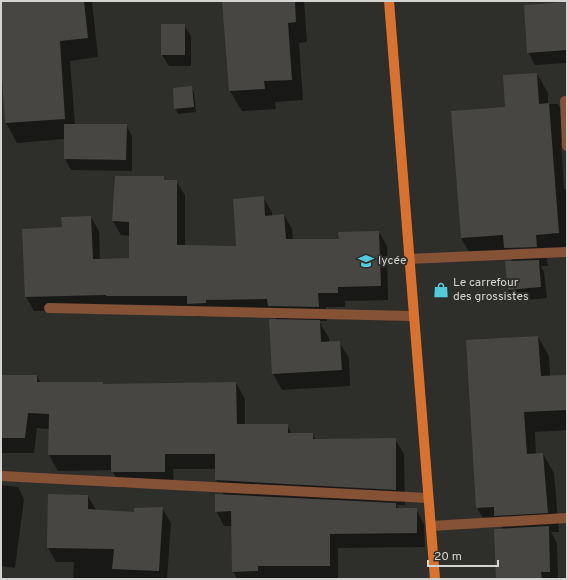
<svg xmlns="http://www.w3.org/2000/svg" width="568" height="580" font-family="Overpass,sans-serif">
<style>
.shadow{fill:#0007}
.building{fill:#474643}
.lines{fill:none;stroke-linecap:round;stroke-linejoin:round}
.minor{stroke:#855235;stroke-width:10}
.major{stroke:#da722f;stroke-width:10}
.labels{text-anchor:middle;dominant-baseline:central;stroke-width:4;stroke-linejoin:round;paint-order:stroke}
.poi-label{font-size:12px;fill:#d4d4d2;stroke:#2e2e2b;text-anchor:start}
</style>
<rect width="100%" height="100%" fill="#2e2e2b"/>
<!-- shadow -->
<g class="shadow">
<path d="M1,1H92L98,57L70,61L75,125H126L132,136V171L71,170L65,159V139L17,143L6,123L1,39Z"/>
<path d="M223,1H304L307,42L299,43L303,100L275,102L276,109L242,111L230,91Z"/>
<path d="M567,3V63L535,65L528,52Z"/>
<path d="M184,25L191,36V66H169L162,55Z"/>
<path d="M537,74L548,93V104H558L567,119V142L561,143L564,189H567V252L546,254L548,266H541L544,272L547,298L515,301L508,290L513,262L509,254L472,257L461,238L506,107Z"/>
<path d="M191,87L194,93L196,112L178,114L175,108Z"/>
<path d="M163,177L165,181H176L185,195V246L237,247L263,197L272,212V216L284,215L292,229L293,240H340L379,232L387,246L388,300L345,301V307H326L327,321H319L329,338V342H339L349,358L350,386L282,390L273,374L277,321L273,313L196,317L192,310L114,309L34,311L26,297L23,229L63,228L91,217L99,231L100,259H130V236L121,235L113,221Z"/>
<path d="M538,337L549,356L550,376H567V430L535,432L536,454H543L554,473L559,532H551L557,543L558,579H497L503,529L501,526L488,527L477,508Z"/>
<path d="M1,375L37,376L41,383H103L104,385L236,383L245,399V425H287L292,434H312L316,440L395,439L404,454L405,505H396L399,509H416L424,524L425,547L338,548V579H237L233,571L232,526H224L216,511L224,495L216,480V469H173L174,487L121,488L112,470L58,471L49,455L50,429L37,428L34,453H1Z"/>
<path d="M1,485L18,487L24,499L15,568L1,566Z"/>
<path d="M88,496L96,510L135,513L162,508L171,523L167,579H73L74,562H56L48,548Z"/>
</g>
<!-- building -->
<g class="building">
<path d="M1,1H84L88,38L60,41L65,119L5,123L1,64Z"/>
<path d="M222,1H295L296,22L288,23L292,80L264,81L265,89L229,91Z"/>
<path d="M567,2V50L527,53L524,5Z"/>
<rect x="161" y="24" width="24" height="31"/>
<path d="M537,73L539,104L549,103L559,233L536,235L537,247L504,248L503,235L461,238L451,111L505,107L503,75Z"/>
<path d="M192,86L194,107L174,109L173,88Z"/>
<path d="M64,124H127L126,160L64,159Z"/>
<path d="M115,176H164V180H177V245L236,246L233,199L264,196L265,216L284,214L286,239H339L338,232L379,231L381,286L338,287V293H318L319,307L268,306L267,299L206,300V303L187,304V296H106V295L25,297L22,229L62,227L61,217L91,216L93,259L129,258V222L112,221Z"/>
<path d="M539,260L541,287L508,290L505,261Z"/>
<path d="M269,319L320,320L321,342L340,341L342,370L272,374Z"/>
<path d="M538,336L541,376L567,375V410L524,412L527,454L543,453L548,513L494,516V507L476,508L466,340Z"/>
<path d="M1,375H37V382H103V384L236,382L237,424H288V433H313V439L396,438V490L215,480V454H165V472H111V455H48L49,414L28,413L25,438H1Z"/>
<path d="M48,494L88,495V509L134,512V508L163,507L159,571L112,569L114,549L47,548Z"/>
<path d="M215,494L396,503V508H417V533L330,534V566H258V571L232,572L231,511L215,512Z"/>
<path d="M549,526L550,572H541L542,579H496L494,529Z"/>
</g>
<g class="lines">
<!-- minor -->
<g class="minor">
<path d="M565,101L567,146"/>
<path d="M408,259L567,252"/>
<path d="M49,308L413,316"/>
<path d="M1,476L428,498"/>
<path d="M431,526L567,518"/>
</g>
<!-- major -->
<path class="major" d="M389,1L435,579"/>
</g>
<!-- icons -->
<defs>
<symbol id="school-bare" viewBox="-9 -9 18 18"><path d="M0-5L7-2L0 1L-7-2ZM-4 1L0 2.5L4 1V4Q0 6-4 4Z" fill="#52cbd9" stroke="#2e2e2b" stroke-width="2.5" paint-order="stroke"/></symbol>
<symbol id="shop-bare" viewBox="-9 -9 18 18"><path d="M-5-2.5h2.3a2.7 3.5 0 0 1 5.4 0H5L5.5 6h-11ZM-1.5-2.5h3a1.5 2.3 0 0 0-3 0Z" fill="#52cbd9" stroke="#2e2e2b" stroke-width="2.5" paint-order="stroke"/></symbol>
</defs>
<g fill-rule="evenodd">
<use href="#school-bare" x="355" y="250" width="22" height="22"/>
<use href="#shop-bare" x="430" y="279" width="22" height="22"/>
</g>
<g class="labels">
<!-- poi labels -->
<g class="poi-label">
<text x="378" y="261">lycée</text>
<text x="453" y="283">Le carrefour<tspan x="453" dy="14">des grossistes</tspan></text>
</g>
</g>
<!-- border -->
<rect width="568" height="580" fill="none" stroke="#d4d4d2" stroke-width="4"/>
<!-- scale -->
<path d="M428 560v6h70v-6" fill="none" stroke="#d4d4d2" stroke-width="2"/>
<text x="434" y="560" font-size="12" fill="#d4d4d2" stroke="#2e2e2b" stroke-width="3" paint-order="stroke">20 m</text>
</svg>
